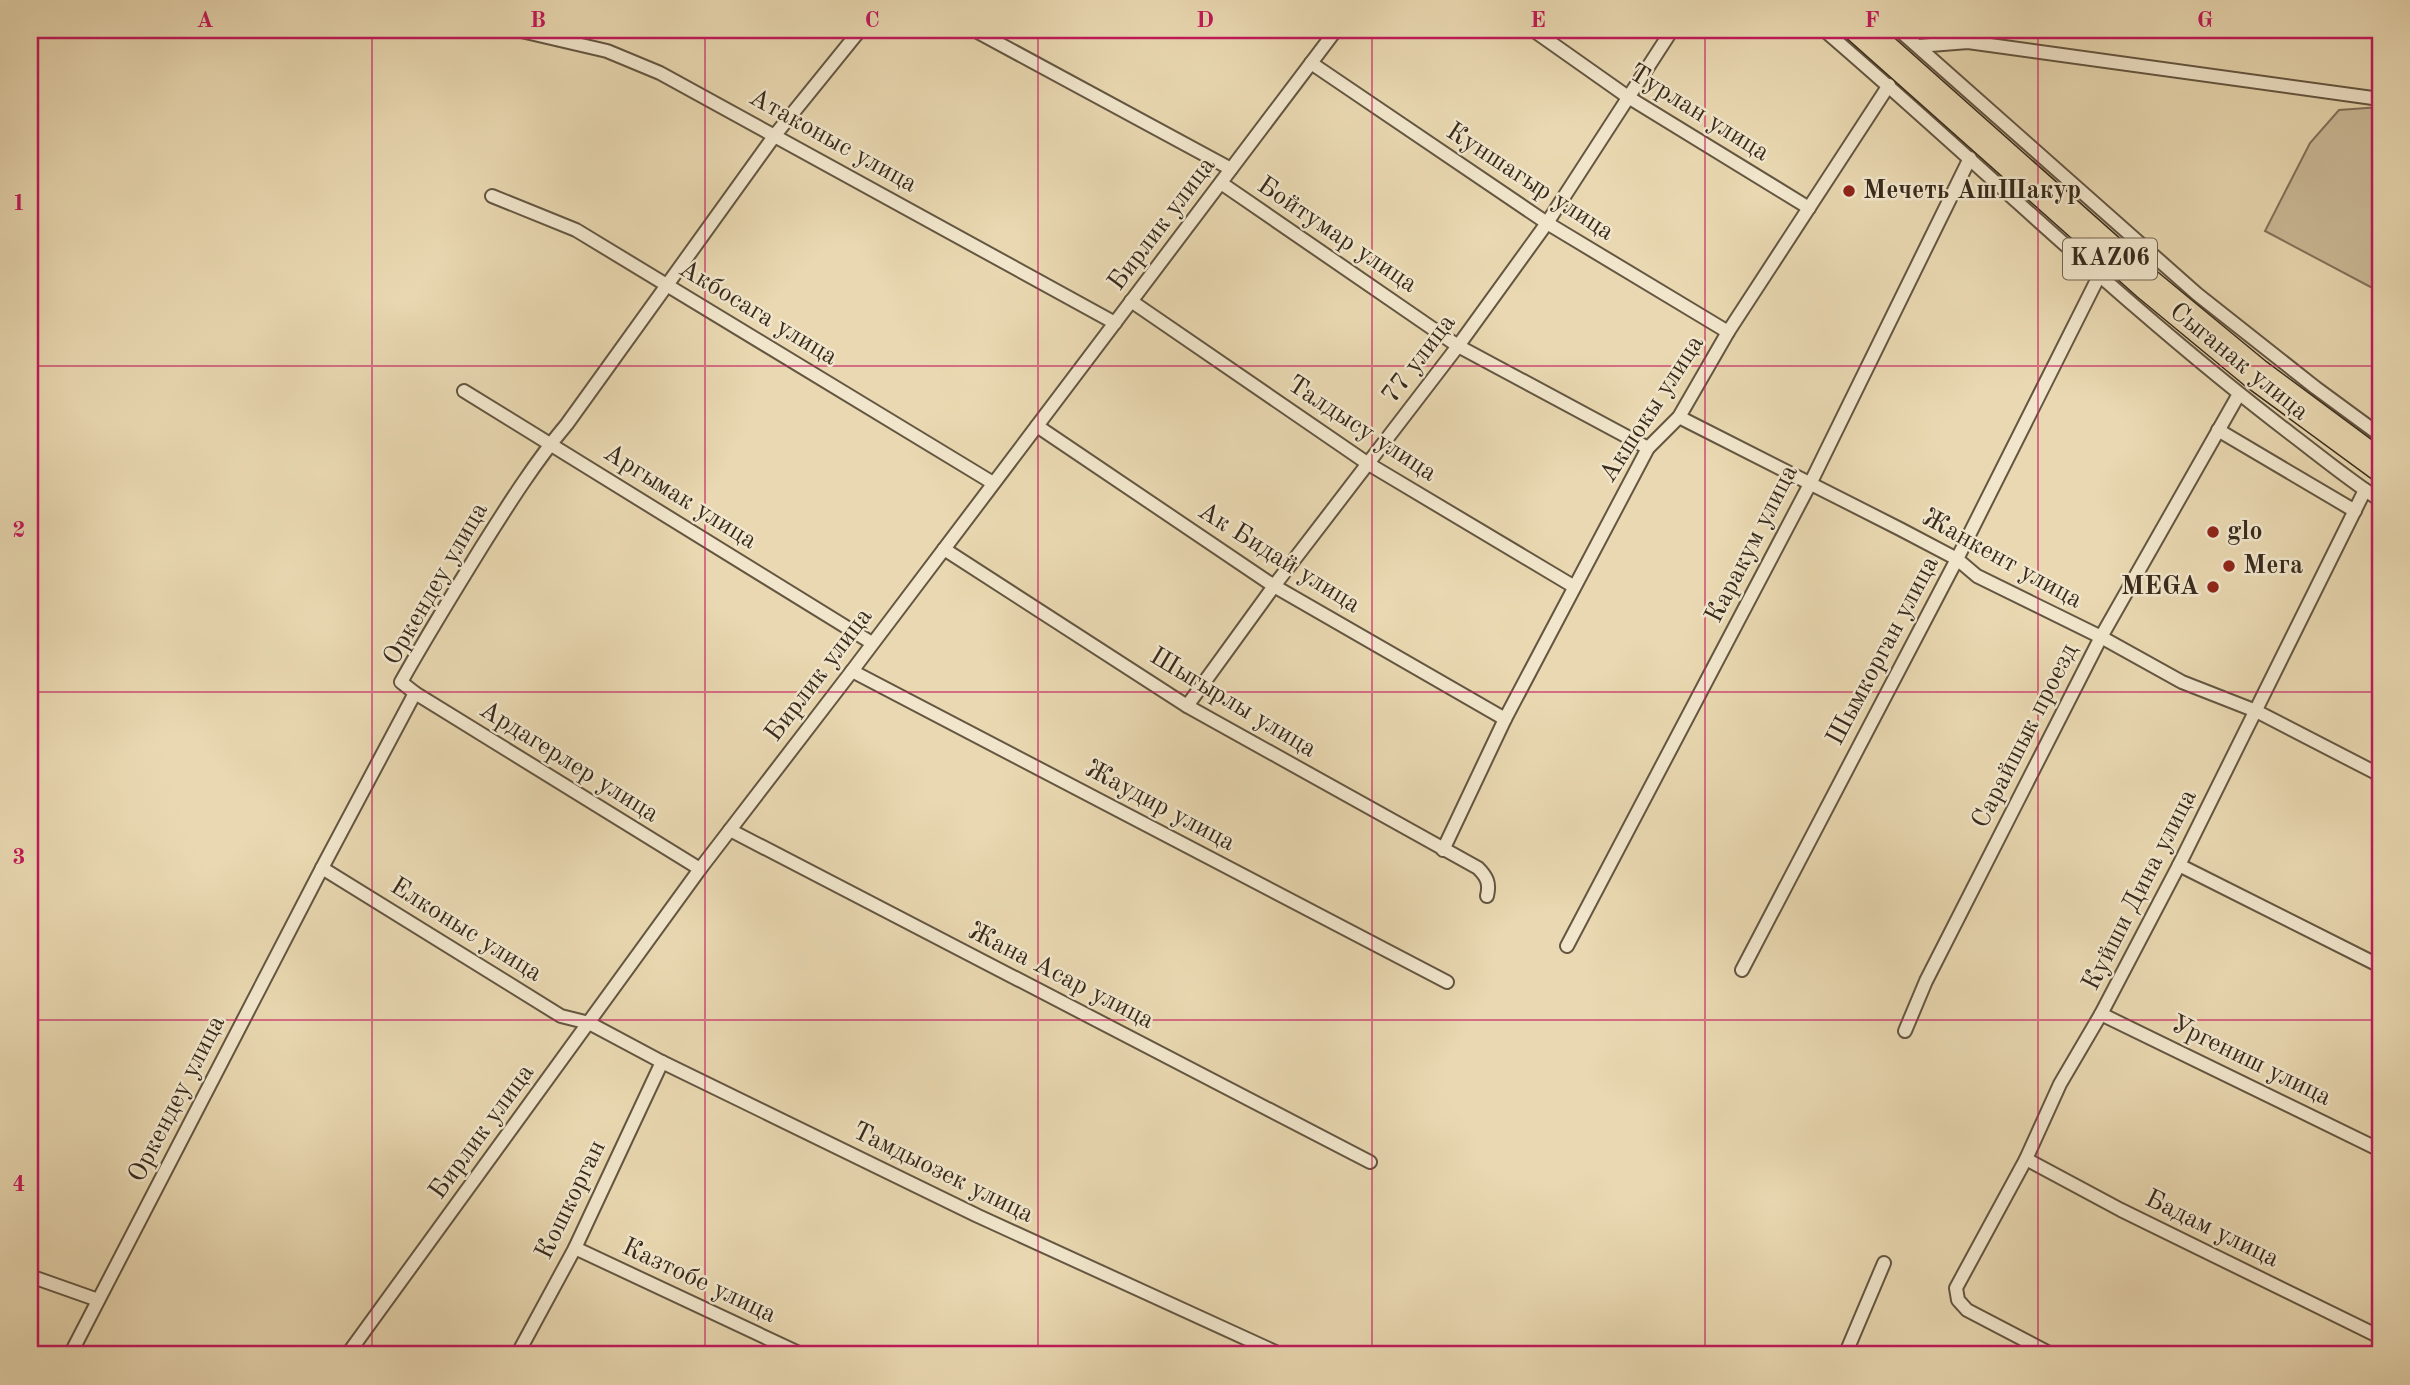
<svg xmlns="http://www.w3.org/2000/svg" width="2410" height="1385" font-family="'Old Standard TT',serif">
<style>
.green{fill:#cbba98;stroke:#82725a;stroke-width:2}
.lines{fill:none;stroke-linecap:round;stroke-linejoin:round}
.minor-casing{stroke:#645641;stroke-width:16}
.highway-casing{stroke:#382a1c;stroke-width:21}
.minor{stroke:#f1e6cc;stroke-width:12}
.highway{stroke:#e9d8b1;stroke-width:18}
.grid{fill:none;stroke:#c2185b;stroke-width:2;stroke-opacity:0.55}
.poi-dot{fill:#8f2418;stroke:#f1e6cc;stroke-width:2.5}
.labels{text-anchor:middle;dominant-baseline:central;stroke-width:5;stroke-linejoin:round;paint-order:stroke}
.shield{fill:#f1e6cc;stroke:#706251;stroke-width:2}
.shield-label{font-size:24px;font-weight:bold;fill:#382a1c}
.street-label{font-size:26px;fill:#382a1c;stroke:#f1e6cc}
.poi-label{font-size:26px;font-weight:bold;fill:#382a1c;stroke:#f1e6cc;text-anchor:start}
.neatline{fill:none;stroke:#c2185b;stroke-width:2.5}
.grid-label{font-size:23px;text-anchor:middle;font-weight:bold;fill:#c2185b}
</style>
<rect width="100%" height="100%" fill="#e9d8b1"/>
<filter id="stains"><feTurbulence type="fractalNoise" baseFrequency=".00286" numOctaves="4"/><feColorMatrix values="0 0 0 0 .2 0 0 0 0 .09 0 0 0 0 .02 0 0 0 .5 -.17"/></filter>
<radialGradient id="worn" r=".72"><stop offset=".6" stop-color="#630" stop-opacity="0"/><stop offset="1" stop-color="#630" stop-opacity=".3"/></radialGradient>
<!-- green -->
<path class="green" d="M2380,107V292L2265,231L2310,143L2339,110Z"/>
<g class="lines">
<defs>
<g id="minor">
<path d="M517,30L607,51L660,73L1115,323"/>
<path d="M974,30L1231,169"/>
<path d="M1533,30L1628,97L1809,208"/>
<path d="M1824,30C1980,164 2127,309 2291,434C2320,456 2349,480 2380,500"/>
<path d="M1899,30L2197,294L2316,388L2380,435"/>
<path d="M1918,46L1968,42L2380,99"/>
<path d="M1311,63L1547,223L1728,332"/>
<path d="M1221,183L1458,346L1648,448"/>
<path d="M492,196L576,230L993,483"/>
<path d="M1131,301L1367,463L1573,586"/>
<path d="M464,391L872,643"/>
<path d="M1679,417L1900,529L1957,559L1977,576L2101,637L2182,682L2256,711L2380,775"/>
<path d="M1037,426L1274,586L1505,719"/>
<path d="M2218,430L2355,511"/>
<path d="M944,549L1187,706L1478,868C1487,877 1490,883 1487,896"/>
<path d="M852,671L1447,982"/>
<path d="M415,693L700,869"/>
<path d="M1187,706L1274,586L1458,346L1547,223L1672,30"/>
<path d="M730,830L1370,1162"/>
<path d="M1443,850L1505,719L1648,448L1679,417L1728,332L1889,85"/>
<path d="M2179,865L2380,966"/>
<path d="M322,868L561,1016L589,1023L662,1062L978,1216L1282,1355"/>
<path d="M1567,946L1810,484L1970,158"/>
<path d="M1742,970L1957,559L2099,276"/>
<path d="M2101,1014L2380,1150"/>
<path d="M1905,1031L1926,981L2101,637L2239,394"/>
<path d="M2026,1159L2121,1210L2380,1337"/>
<path d="M575,1248L803,1355"/>
<path d="M30,1276L98,1300"/>
<path d="M70,1355L322,868L415,693L401,682C426,637 454,592 481,548C508,505 535,462 567,424L775,135L860,30"/>
<path d="M347,1355L700,869L852,671L1336,30"/>
<path d="M517,1355L575,1248L662,1062"/>
<path d="M1845,1355L1884,1263"/>
<path d="M2053,1355L1967,1310L1958,1300L1956,1288L2026,1159L2060,1084L2101,1014L2179,865L2365,490"/>
</g>
<g id="highway">
<path d="M1852,30L2143,289L2252,379L2380,473"/>
<path d="M1871,30L2151,279L2260,369L2380,458"/>
</g>
</defs>
<!-- minor casing -->
<use href="#minor" class="minor-casing"/>
<!-- highway casing -->
<use href="#highway" class="highway-casing"/>
<!-- minor -->
<use href="#minor" class="minor"/>
<!-- highway -->
<use href="#highway" class="highway"/>
</g>
<!-- grid -->
<path class="grid" d="M372,30V1355M705,30V1355M1038,30V1355M1372,30V1355M1705,30V1355M2038,30V1355M30,366H2380M30,692H2380M30,1020H2380"/>
<!-- markers -->
<g class="poi-dot">
<circle cx="1849" cy="191" r="7"/>
<circle cx="2213" cy="532" r="7"/>
<circle cx="2229" cy="566" r="7"/>
<circle cx="2213" cy="587" r="7"/>
</g>
<g class="labels">
<!-- shield labels -->
<rect class="shield" x="2063" y="238.5" width="94" height="41" rx="5"/>
<g class="shield-label">
<text x="2110" y="259">KАZ06</text>
</g>
<!-- street labels -->
<g class="street-label">
<text transform="translate(1699 113) rotate(32)">Турлан улица</text>
<text transform="translate(833 141) rotate(29)">Атаконыс улица</text>
<text transform="translate(1530 182) rotate(33)">Куншагыр улица</text>
<text transform="translate(1162 224) rotate(-53)">Бирлик улица</text>
<text transform="translate(1337 235) rotate(34)">Бойтумар улица</text>
<text transform="translate(758 313) rotate(31)">Акбосага улица</text>
<text transform="translate(1419 359) rotate(-53)">77 улица</text>
<text transform="translate(2239 362) rotate(39)">Сыганак улица</text>
<text transform="translate(1652 409) rotate(-57)">Акшокы улица</text>
<text transform="translate(1362 429) rotate(33)">Талдысу улица</text>
<text transform="translate(680 497) rotate(32)">Аргымак улица</text>
<text transform="translate(1752 544) rotate(-63)">Каракум улица</text>
<text transform="translate(1279 558) rotate(32)">Ак Бидай улица</text>
<text transform="translate(2002 559) rotate(29)">Жанкент улица</text>
<text transform="translate(436 584) rotate(-60)">Оркендеу улица</text>
<text transform="translate(1883 651) rotate(-62)">Шымкорган улица</text>
<text transform="translate(819 675) rotate(-53)">Бирлик улица</text>
<text transform="translate(1233 703) rotate(31)">Шыгырлы улица</text>
<text transform="translate(2025 736) rotate(-63)">Сарайшык проезд</text>
<text transform="translate(569 762) rotate(32)">Ардагерлер улица</text>
<text transform="translate(1160 806) rotate(28)">Жаудир улица</text>
<text transform="translate(2140 890) rotate(-63)">Куйши Дина улица</text>
<text transform="translate(466 930) rotate(32)">Елконыс улица</text>
<text transform="translate(1061 976) rotate(27)">Жана Асар улица</text>
<text transform="translate(2251 1061) rotate(26)">Ургениш улица</text>
<text transform="translate(177 1099) rotate(-63)">Оркендеу улица</text>
<text transform="translate(482 1132) rotate(-54)">Бирлик улица</text>
<text transform="translate(943 1173) rotate(26)">Тамдыозек улица</text>
<text transform="translate(571 1200) rotate(-64)">Кошкорган</text>
<text transform="translate(2212 1229) rotate(26)">Бадам улица</text>
<text transform="translate(699 1281) rotate(25)">Казтобе улица</text>
</g>
<!-- poi labels -->
<g class="poi-label">
<text x="1863" y="191">Мечеть АшШакур</text>
<text x="2227" y="532">glo</text>
<text x="2243" y="566">Мега</text>
<text x="2199" y="587" text-anchor="end">MEGA</text>
</g>
</g>
<!-- margin -->
<rect width="2410" height="1385" fill="none" stroke="#e9d8b1" stroke-width="77"/>
<rect x="38" y="38" width="2334" height="1308" class="neatline"/>
<g class="grid-label">
<text x="205" y="27">A</text>
<text x="538" y="27">B</text>
<text x="872" y="27">C</text>
<text x="1205" y="27">D</text>
<text x="1538" y="27">E</text>
<text x="1872" y="27">F</text>
<text x="2205" y="27">G</text>
<text x="19" y="210">1</text>
<text x="19" y="537">2</text>
<text x="19" y="864">3</text>
<text x="19" y="1191">4</text>
</g>
<rect width="100%" height="100%" filter="url(#stains)"/>
<rect width="100%" height="100%" fill="url(#worn)"/>
</svg>
